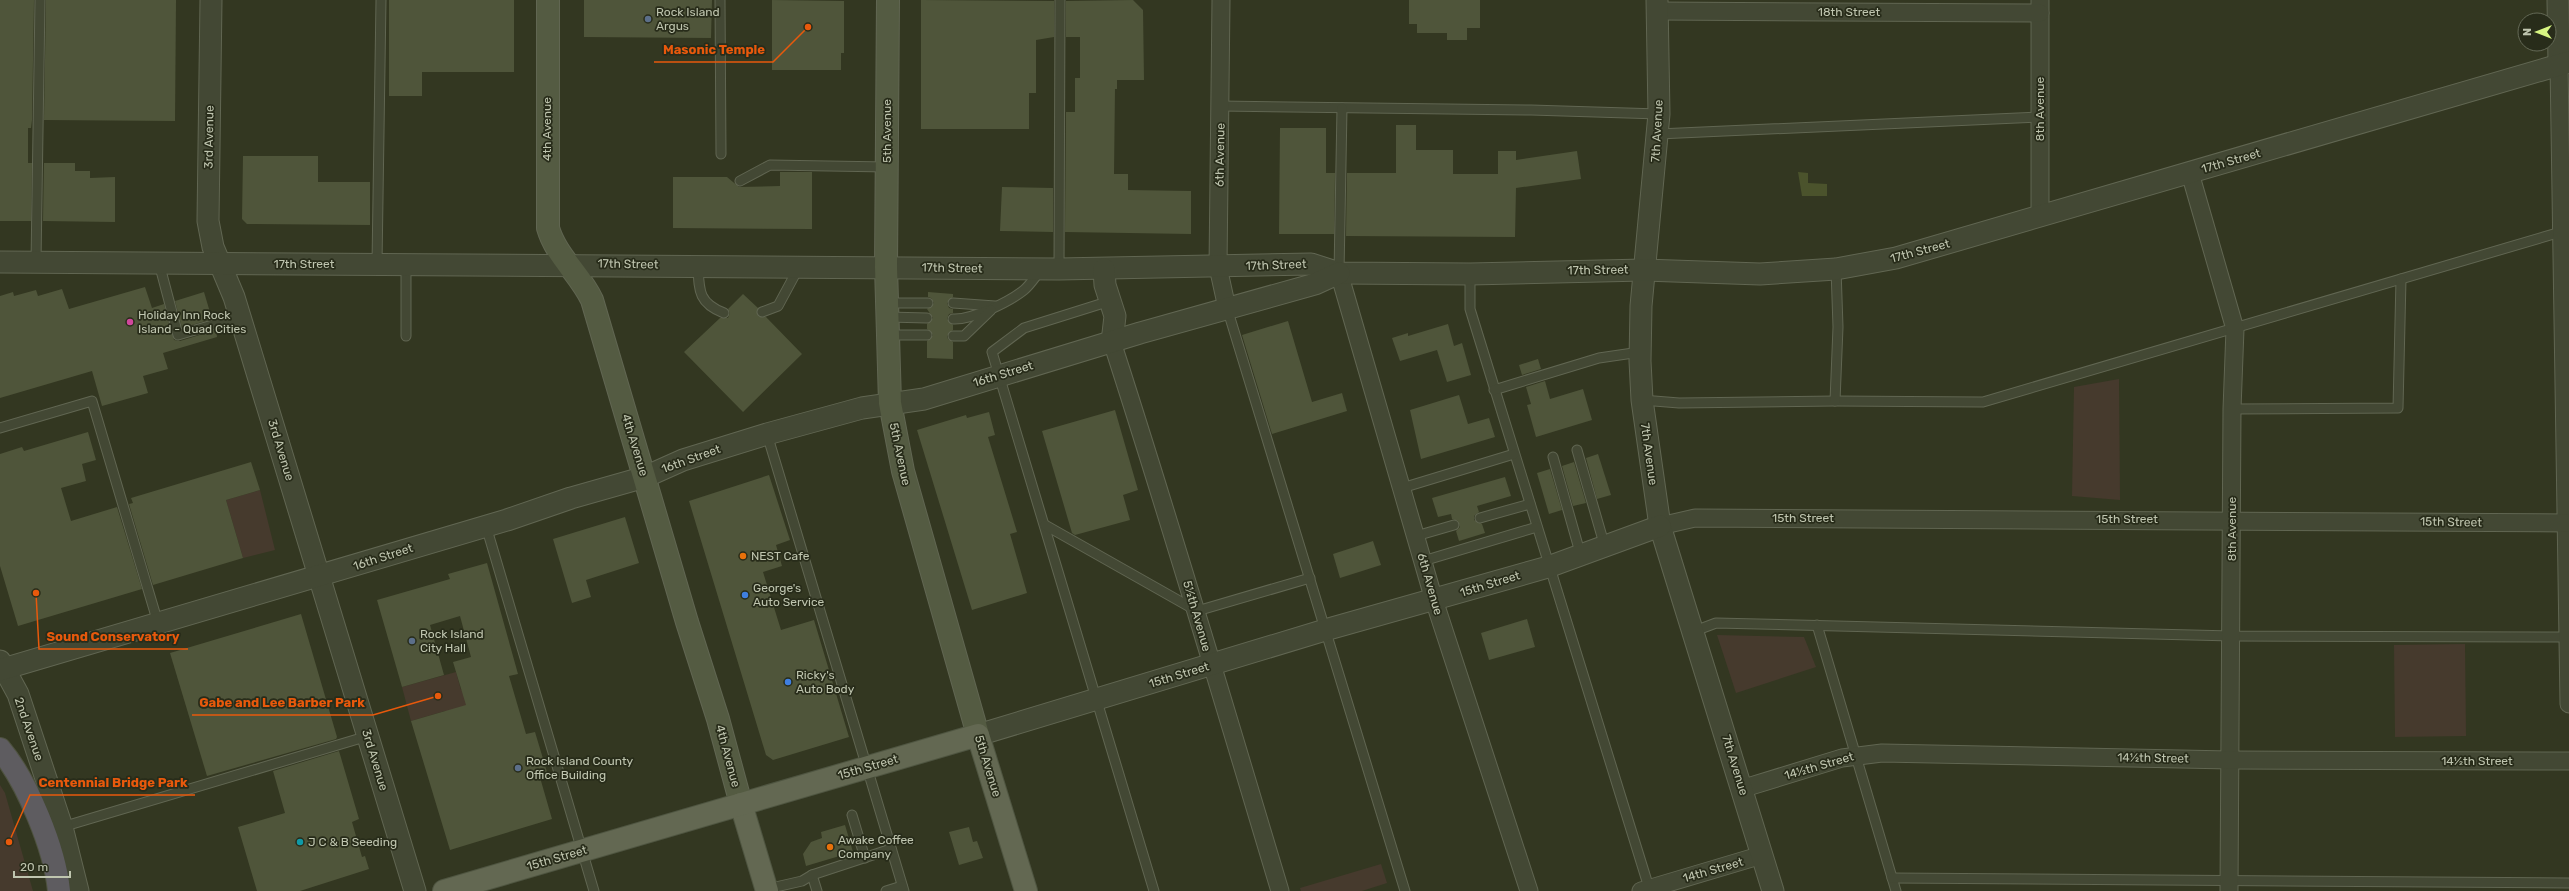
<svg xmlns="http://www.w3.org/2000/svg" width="2569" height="891" font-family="Rubik,sans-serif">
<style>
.green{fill:#463a2d}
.water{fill:#4b532c}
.building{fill:#4f553a}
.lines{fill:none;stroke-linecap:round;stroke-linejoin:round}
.service-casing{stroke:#616652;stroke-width:11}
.minor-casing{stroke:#616652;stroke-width:19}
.tertiary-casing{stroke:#616652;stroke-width:23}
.secondary-casing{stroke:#616652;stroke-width:24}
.primary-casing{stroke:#4f5541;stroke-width:24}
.trunk-casing{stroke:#4e523f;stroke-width:24}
.service{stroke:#434834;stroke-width:9}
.minor{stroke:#434834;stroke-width:17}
.tertiary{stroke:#434834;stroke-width:21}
.secondary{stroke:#545b42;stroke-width:22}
.primary{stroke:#636852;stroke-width:22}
.trunk{stroke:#5e5c60;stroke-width:22}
.service-dot{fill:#5c6f8a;stroke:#282c1a;stroke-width:1.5}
.hotel-dot{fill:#d1479c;stroke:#282c1a;stroke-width:1.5}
.food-dot{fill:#e8710a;stroke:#282c1a;stroke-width:1.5}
.shop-dot{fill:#3f7fe0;stroke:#282c1a;stroke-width:1.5}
.culture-dot{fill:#0f9aa8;stroke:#282c1a;stroke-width:1.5}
.labels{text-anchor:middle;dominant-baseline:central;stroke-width:3.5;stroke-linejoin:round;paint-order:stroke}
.poi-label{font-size:12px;fill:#bfc5af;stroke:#282c1a;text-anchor:start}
.street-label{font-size:12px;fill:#bfc5af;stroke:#282c1a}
.leader{fill:none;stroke:#e8590c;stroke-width:1.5}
.callout-dot{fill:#e8590c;stroke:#282c1a;stroke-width:1.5}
.callout-label{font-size:13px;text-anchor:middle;font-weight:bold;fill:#e8590c;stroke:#282c1a;stroke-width:3.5;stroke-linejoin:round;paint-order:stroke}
</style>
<rect width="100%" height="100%" fill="#333721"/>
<!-- green -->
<g class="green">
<path d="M2119,379L2120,500L2072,496L2074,387Z"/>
<path d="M260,490L275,550L243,558L226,500Z"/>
<path d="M1717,635L1804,637L1816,667L1736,693Z"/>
<path d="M2465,644L2466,736L2395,737L2394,645Z"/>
<path d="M456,672L461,690L468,688L473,713L445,711L411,721L402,687Z"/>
<path d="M0,785L5,793L33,891H0Z"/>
<path d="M1381,864L1387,883L1362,891H1301L1300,888Z"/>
</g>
<!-- water -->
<path class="water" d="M1798,172L1808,173V183L1827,184V196H1802Z"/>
<!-- building -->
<g class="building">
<path d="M0,0H34L32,120L31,128H28V163H32L31,221H0Z"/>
<path d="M46,0H176L175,121L44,120Z"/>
<path d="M389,0H514V72H422V96H389Z"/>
<path d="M584,0H712L711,38L584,37Z"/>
<path d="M772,0L844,1V53H841V70H772Z"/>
<path d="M921,0L1054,1V37L1036,40V93H1029V129H921Z"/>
<path d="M1133,0L1143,10L1144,80H1117V89H1115L1114,174H1128V190L1191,191V234L1065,232L1066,112H1075V78H1080V37H1066V1Z"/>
<path d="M1409,0H1480V28H1467V40H1447V33H1417V24H1409Z"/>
<path d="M1396,125H1416V150H1453V174H1498V151H1516V160L1577,151L1581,179L1516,188L1515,237L1346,236L1347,173H1396Z"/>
<path d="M1280,128H1326V173H1335L1334,234H1279Z"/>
<path d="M243,156H318V182H370V225L247,224L242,219Z"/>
<path d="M44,163H75V171H90V178L115,177V222L43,221Z"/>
<path d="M780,172H812V229L673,228V177H727L739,187L780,186Z"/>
<path d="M1002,187L1053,188V232L1000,231Z"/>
<path d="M145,287L152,308L164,304L174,340L180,341L216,330L217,337L163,353L168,369L143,376L148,393L102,406L92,371L0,398V296L13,292L14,296L36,290L38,296L62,289L69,309Z"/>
<path d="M204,292L212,319L182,328L175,301Z"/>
<path d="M928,292L953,294V297L947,303L949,308L953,309V313L949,314L947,319L953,325V330L947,336L948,339L953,342V359L927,358V341L933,335L927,329V324L933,318L927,309L934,303L931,298L928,297Z"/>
<path d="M743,294L758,308V316L766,317L802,354L743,412L684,352L720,318H728L730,313L728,309Z"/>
<path d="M1288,321L1312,402L1342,393L1347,411L1272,434L1242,335Z"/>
<path d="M1448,324L1454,346L1462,343L1471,375L1447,382L1437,350L1400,361L1392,338L1408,333V336Z"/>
<path d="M1538,359L1541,369L1522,375L1519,365Z"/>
<path d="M1545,381L1550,399L1583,389L1592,420L1536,437L1527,405L1531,404L1526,387Z"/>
<path d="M1459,395L1468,424L1489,418L1495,437L1421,459L1410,410Z"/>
<path d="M1115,410L1138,490L1123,495L1130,520L1075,535L1072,533L1042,431Z"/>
<path d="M989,412L995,435L988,437L1017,532L1010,534L1027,593L972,610L917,430L966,415L967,418Z"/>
<path d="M88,432L96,460L82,464L86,481L61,488L71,521L117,507L142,589L18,626L0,566V454L22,447L24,451Z"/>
<path d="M1598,454L1611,495L1597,499L1586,458Z"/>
<path d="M251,462L260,490L226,500L243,558L153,585L129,504L133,503L131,498Z"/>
<path d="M1574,462L1586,503L1573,506L1562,466Z"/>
<path d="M1550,469L1562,510L1549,514L1537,473Z"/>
<path d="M769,475L790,540L776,545L782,566L763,572L781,630L814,620L849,737L773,760L766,755L689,501Z"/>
<path d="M1505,477L1511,496L1477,506L1479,512L1474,516V520L1482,524L1485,533L1459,541L1456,531L1460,527L1458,521L1452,519L1451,514L1438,517L1432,498Z"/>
<path d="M625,517L639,563L586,580L591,597L572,603L553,539Z"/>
<path d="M1373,541L1381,565L1340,578L1333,554Z"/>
<path d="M487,563L518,674L509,676L526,734L535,732L547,772L539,774L552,819L450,850L411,721L466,705L453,662L471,657L460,616L430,625L444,675L402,687L377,600L450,579L448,574Z"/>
<path d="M301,614L337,737L336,739L207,776L170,653Z"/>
<path d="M1527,619L1535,647L1489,660L1481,633Z"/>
<path d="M339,751L359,819L352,822L362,857L365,856L369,869L300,891H257L238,827L285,813L273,771Z"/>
<path d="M845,825L853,852L806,866L803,854L811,842L822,838L821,832Z"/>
<path d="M969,827L973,842L977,841L983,858L959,865L949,832Z"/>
</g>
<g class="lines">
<defs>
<g id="service">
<path d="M720,0L721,154"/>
<path d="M1220,106L1531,110L1659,114"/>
<path d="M1658,134L2041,117"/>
<path d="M740,181L770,165L887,167"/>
<path d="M36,262L40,0"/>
<path d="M159,263L178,335L240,317"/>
<path d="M377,264L381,0"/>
<path d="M406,264V336"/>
<path d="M698,265C699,290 698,303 724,313"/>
<path d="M1059,269L1060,0"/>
<path d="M1339,273L1342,108"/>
<path d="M1470,274V309L1650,891"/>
<path d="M1110,301L1024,328L992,352L1154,891"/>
<path d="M886,303H928"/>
<path d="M953,303L995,306"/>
<path d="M1227,308L1405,891"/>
<path d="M762,312L778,306L799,267"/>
<path d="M888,317L927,318"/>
<path d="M953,319C972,320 1009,302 1024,290C1030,285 1035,277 1040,271"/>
<path d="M888,335H927"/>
<path d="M953,336H964L991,310"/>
<path d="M1494,390L1599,358L1640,352"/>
<path d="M1642,400L1679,403L1835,401L1983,402L2564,231"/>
<path d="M1835,401L1838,327L1836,269"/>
<path d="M2232,409L2398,408L2401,279"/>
<path d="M0,428L92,401L158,623"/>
<path d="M767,434L904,891"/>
<path d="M1577,450L1605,547"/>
<path d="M1553,457L1581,556"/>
<path d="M1402,488L1514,454"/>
<path d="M1480,518L1530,504"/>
<path d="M1045,525L1197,611L1310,578"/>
<path d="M486,526L594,891"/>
<path d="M1416,536L1454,525"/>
<path d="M1423,561L1537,527"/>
<path d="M1817,625L1896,891"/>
<path d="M1692,632L1716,623L2232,636L2569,637"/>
<path d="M852,815L865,858"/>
<path d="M62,827L368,736"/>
<path d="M812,875L817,891"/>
<path d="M1892,878L2569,883"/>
<path d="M767,889L802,881L812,875L891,849"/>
<path d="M886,891L902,886"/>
</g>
<g id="minor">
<path d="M1221,0L1218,267L1227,308"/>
<path d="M2040,0V217"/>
<path d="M1657,11L2040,13"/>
<path d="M2559,64L2569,704"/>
<path d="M2190,173L2235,329L2232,409L2229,891"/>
<path d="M1339,273L1434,600L1529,891"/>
<path d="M1112,342C1171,524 1225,708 1280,891"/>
<path d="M1660,526L1695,518L2569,523"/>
<path d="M1741,789L1842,758L1882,753L2230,760L2569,761"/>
<path d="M1641,891L1762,855"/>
</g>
<g id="tertiary">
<path d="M211,0L208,221L213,247L234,297L415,891"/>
<path d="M1657,0L1659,114L1641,306L1640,361L1642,400L1660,526L1773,891"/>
<path d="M2558,0L2559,64"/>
<path d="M0,262L1059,269L1311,264L1339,273L1470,274L1644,270L1760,274L1836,269L1896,258L2569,62"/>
<path d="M1104,269L1105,285L1115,316L1112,342"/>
<path d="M0,661L18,694L62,827L78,891"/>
<path d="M0,670L507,520L571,498L645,477L683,460L767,434L862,408L924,399L1140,333L1315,284L1339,273"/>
<path d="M978,735L1325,630L1548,567L1660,526"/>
</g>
<g id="secondary">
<path d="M548,0V228C556,256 580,274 592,300L687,622L718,719L741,804"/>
<path d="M888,0L886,267L890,403L903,471L978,735"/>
</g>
<g id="primary">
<path d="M741,804L767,891"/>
<path d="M444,891L978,735L1026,891"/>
</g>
<path id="trunk" d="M0,749C27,781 55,849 59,891"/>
</defs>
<!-- service casing -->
<use href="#service" class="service-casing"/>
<!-- minor casing -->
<use href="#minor" class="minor-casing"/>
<!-- tertiary casing -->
<use href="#tertiary" class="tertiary-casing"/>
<!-- secondary casing -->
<use href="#secondary" class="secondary-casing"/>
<!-- primary casing -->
<use href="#primary" class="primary-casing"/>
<!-- trunk casing -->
<use href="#trunk" class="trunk-casing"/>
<!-- service -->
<use href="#service" class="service"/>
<!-- minor -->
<use href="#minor" class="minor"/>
<!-- tertiary -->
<use href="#tertiary" class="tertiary"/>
<!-- secondary -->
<use href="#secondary" class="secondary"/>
<!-- primary -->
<use href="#primary" class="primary"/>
<!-- trunk -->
<use href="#trunk" class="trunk"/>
</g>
<!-- markers -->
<g class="service-dot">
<circle cx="648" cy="19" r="4"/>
<circle cx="412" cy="641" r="4"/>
<circle cx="518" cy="768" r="4"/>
</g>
<circle class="hotel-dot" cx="130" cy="322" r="4"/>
<g class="food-dot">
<circle cx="743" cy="556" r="4"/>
<circle cx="830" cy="847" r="4"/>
</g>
<g class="shop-dot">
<circle cx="745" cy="595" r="4"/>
<circle cx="788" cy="682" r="4"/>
</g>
<circle class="culture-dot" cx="300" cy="842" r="4"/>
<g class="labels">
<!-- poi labels -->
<g class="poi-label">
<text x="656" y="12">Rock Island<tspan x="656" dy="14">Argus</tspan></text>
<text x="138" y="315">Holiday Inn Rock<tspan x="138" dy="14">Island - Quad Cities</tspan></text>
<text x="751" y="556">NEST Cafe</text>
<text x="753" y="588">George's<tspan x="753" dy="14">Auto Service</tspan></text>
<text x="420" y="634">Rock Island<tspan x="420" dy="14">City Hall</tspan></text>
<text x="796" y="675">Ricky's<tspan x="796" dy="14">Auto Body</tspan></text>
<text x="526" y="761">Rock Island County<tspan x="526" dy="14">Office Building</tspan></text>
<text x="838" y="840">Awake Coffee<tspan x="838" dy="14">Company</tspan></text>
<text x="308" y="842">J C &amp; B Seeding</text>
</g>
<!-- street labels -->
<g class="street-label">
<text x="1849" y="12">18th Street</text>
<text transform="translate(2040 109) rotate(-90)">8th Avenue</text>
<text transform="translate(547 129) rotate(-90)">4th Avenue</text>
<text transform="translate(887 131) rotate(-90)">5th Avenue</text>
<text transform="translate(1657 131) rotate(-87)">7th Avenue</text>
<text transform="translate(209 137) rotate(-89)">3rd Avenue</text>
<text transform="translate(1220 155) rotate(-89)">6th Avenue</text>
<text transform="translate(2231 161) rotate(-16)">17th Street</text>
<text transform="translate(1920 251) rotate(-15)">17th Street</text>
<text x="304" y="264">17th Street</text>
<text transform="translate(628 264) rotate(1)">17th Street</text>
<text transform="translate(1276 265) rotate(-2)">17th Street</text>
<text transform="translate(952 268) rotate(1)">17th Street</text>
<text transform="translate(1598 270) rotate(-1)">17th Street</text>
<text transform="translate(1003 374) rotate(-17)">16th Street</text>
<text transform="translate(635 445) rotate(73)">4th Avenue</text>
<text transform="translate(281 450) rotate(73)">3rd Avenue</text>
<text transform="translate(900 454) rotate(78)">5th Avenue</text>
<text transform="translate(1649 454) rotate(82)">7th Avenue</text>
<text transform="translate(691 459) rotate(-20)">16th Street</text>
<text x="1803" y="518">15th Street</text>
<text x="2127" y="519">15th Street</text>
<text transform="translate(2451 522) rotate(1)">15th Street</text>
<text transform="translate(2232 529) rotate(-90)">8th Avenue</text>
<text transform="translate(383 557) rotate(-18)">16th Street</text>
<text transform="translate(1430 584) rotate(74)">6th Avenue</text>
<text transform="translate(1490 584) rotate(-17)">15th Street</text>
<text transform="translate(1197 616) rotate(74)">5½th Avenue</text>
<text transform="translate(1179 675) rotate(-17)">15th Street</text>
<text transform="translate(29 729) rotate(71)">2nd Avenue</text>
<text transform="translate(728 756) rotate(75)">4th Avenue</text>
<text transform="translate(2153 758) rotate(1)">14½th Street</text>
<text transform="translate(375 760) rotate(73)">3rd Avenue</text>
<text x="2477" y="761">14½th Street</text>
<text transform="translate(1735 765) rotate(73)">7th Avenue</text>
<text transform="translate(988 766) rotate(73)">5th Avenue</text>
<text transform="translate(1819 766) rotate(-16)">14½th Street</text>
<text transform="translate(868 767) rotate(-16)">15th Street</text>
<text transform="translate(557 858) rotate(-16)">15th Street</text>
<text transform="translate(1713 870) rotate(-16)">14th Street</text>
</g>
</g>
<!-- callouts -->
<path class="leader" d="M808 27L773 62H654M36 593L39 649H188M438 696L373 715H192M9 842L30 795H195"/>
<g class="callout-dot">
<circle cx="808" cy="27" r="4"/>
<circle cx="36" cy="593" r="4"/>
<circle cx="438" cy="696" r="4"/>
<circle cx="9" cy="842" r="4"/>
</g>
<g class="callout-label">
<text x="714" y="54">Masonic Temple</text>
<text x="113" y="641">Sound Conservatory</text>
<text x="282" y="707">Gabe and Lee Barber Park</text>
<text x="113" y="787">Centennial Bridge Park</text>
</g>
<!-- north arrow -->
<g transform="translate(2537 32) rotate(270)"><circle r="19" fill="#282c1a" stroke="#646956"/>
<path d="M0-3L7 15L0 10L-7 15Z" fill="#d8f682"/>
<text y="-6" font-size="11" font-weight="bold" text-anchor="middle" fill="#bfc5af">N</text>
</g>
<!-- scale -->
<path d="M14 871v6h56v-6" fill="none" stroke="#bfc5af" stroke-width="2"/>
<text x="20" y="871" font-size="12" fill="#bfc5af" stroke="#282c1a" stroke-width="3" paint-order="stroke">20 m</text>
</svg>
